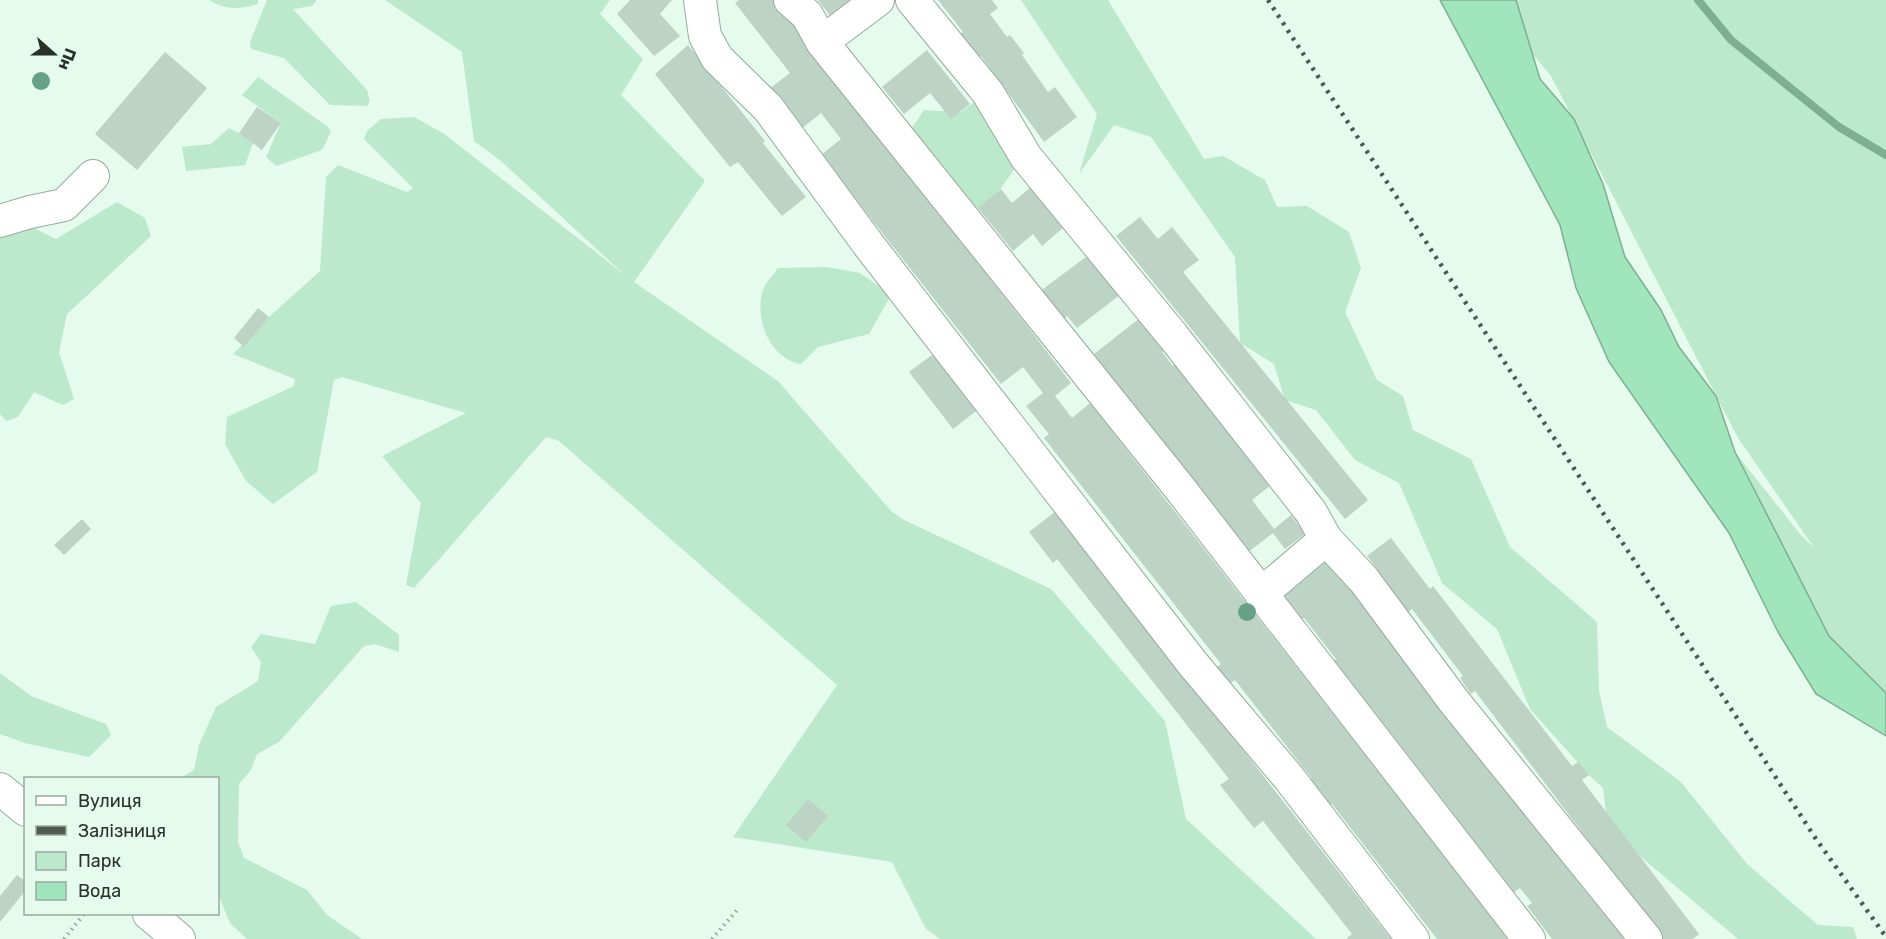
<svg xmlns="http://www.w3.org/2000/svg" width="1886" height="939" font-family="Rubik,sans-serif">
<style>
.green{fill:#bce8cc}
.water{fill:#a1e5bc;stroke:#7daf90;stroke-width:1.5}
.lines{fill:none;stroke-linecap:round;stroke-linejoin:round}
.stream{stroke:#7daf90;stroke-width:8}
.building{fill:#bdd3c5}
.minor-casing{stroke:#96ab9d;stroke-width:34}
.path{stroke:#97a79d;stroke-width:4;stroke-dasharray:1.5 4.5;stroke-linecap:butt}
.minor{stroke:#fff;stroke-width:32}
.rail{stroke:#4d5951;stroke-width:4.5;stroke-dasharray:3 6;stroke-linecap:butt}
.tree{fill:#67a187}
</style>
<rect width="100%" height="100%" fill="#e5fbed"/>
<!-- green -->
<g class="green">
<path d="M209,0H258V4C239,10 226,10 209,0Z"/>
<path d="M267,0H317L312,6L293,9L367,90L370,101L367,106L330,105L284,58L251,49L250,42Z"/>
<path d="M385,0H610L600,14L643,59L621,95L705,181L634,282L778,381L892,512L904,520L1051,589L1165,721L1186,819L1316,939H940L926,929L892,862L733,837L837,685L559,441L546,437L414,588L406,585L421,503L382,456L466,413L342,377L334,380L317,472L273,504L246,481L225,444L227,417L294,386L295,379L233,354L269,317L320,271L326,177L338,165L407,192L413,188L364,139L367,131L381,119L414,117L443,133L625,275L501,161L474,141L462,52Z"/>
<path d="M1021,0H1108L1204,159L1223,156L1265,180L1277,207L1307,206L1349,232L1361,268L1345,312L1377,380L1403,396L1413,430L1471,459L1510,547L1597,622L1599,691L1607,727L1681,782L1747,864L1818,925L1853,927L1857,939H1738L1608,829L1603,788L1589,775L1530,709L1497,629L1442,583L1399,483L1355,460L1316,410L1285,400L1274,364L1240,343L1235,257L1151,137L1114,125L1079,174L1097,114Z"/>
<path d="M1487,0H1886V693L1829,636L1735,452L1800,534L1815,549L1738,438L1551,76Z"/>
<path d="M258,77L328,127L331,132L322,150L276,166L266,157L281,123L242,95Z"/>
<path d="M982,96L1016,167L985,210L978,208L933,176L910,131L924,110L961,112Z"/>
<path d="M229,128L254,141L245,165L186,171L182,147L211,144Z"/>
<path d="M117,202L145,218L151,236L67,314L59,352L74,399L63,405L34,392L18,417L6,421L0,414V220L16,219L56,239Z"/>
<path d="M827,267L860,273L891,295L869,334L818,347L801,364C771,359 755,322 762,293C764,284 773,275 778,268Z"/>
<path d="M356,602L399,635V652L375,644L364,646L279,742L257,754L251,770L239,784L238,842L244,858L307,890L327,915L362,939H247L230,923L218,894V778H180L194,770L199,745L216,707L258,681L261,662L251,647L261,634L315,644L331,606Z"/>
<path d="M0,673L31,696L106,724L111,735L89,757L25,743L0,734Z"/>
</g>
<!-- water -->
<path class="water" d="M1440,0H1516L1540,79L1574,119L1603,184L1625,257L1661,310L1679,347L1716,396L1735,452L1829,636L1886,693V736L1816,694L1778,632L1729,533L1609,362L1576,288L1560,225Z"/>
<g class="lines">
<!-- stream -->
<path class="stream" d="M1698,0L1731,40L1839,127L1886,155"/>
</g>
<!-- building -->
<g class="building">
<path d="M630,0H672L660,14L680,36L654,56L617,14Z"/>
<path d="M739,0H775L1071,383L1055,396L1072,418L1090,403L1509,939H1437L1332,804L1329,806L1310,780L1312,779L1235,680L1224,688L1211,672L1221,664L1044,438L1049,434L1026,406L1043,393L1023,367L1001,384L821,155L841,139L821,113L800,130L768,90L790,73L735,3Z"/>
<path d="M818,0H852L832,18Z"/>
<path d="M938,0H992L998,8L990,14L1007,37L1010,35L1024,53L1022,55L1048,92L1055,87L1077,117L1044,142L981,56L977,58L960,34L963,32Z"/>
<path d="M688,45L765,141L763,143L806,197L782,216L738,162L730,167L655,74Z"/>
<path d="M927,50L970,104L951,119L930,93L904,114L882,87Z"/>
<path d="M165,52L207,88L137,170L95,134Z"/>
<path d="M257,107L281,123L262,150L239,133Z"/>
<path d="M1031,187L1064,227L1042,246L1033,234L1013,251L978,208L1001,189L1012,203Z"/>
<path d="M1140,217L1158,239L1172,227L1199,260L1183,272L1368,500L1345,519L1116,236Z"/>
<path d="M1090,254L1121,294L1077,328L1067,316L1061,321L1039,292Z"/>
<path d="M258,308L269,317L244,347L234,338Z"/>
<path d="M1140,318L1165,350L1162,352L1173,366L1177,363L1271,485L1252,500L1274,529L1291,515L1305,534L1285,549L1273,533L1247,553L1094,354Z"/>
<path d="M936,352L980,408L953,429L909,372Z"/>
<path d="M1056,511L1391,939H1348L1347,938L1352,934L1263,821L1254,828L1220,785L1229,779L1057,559L1053,563L1029,532Z"/>
<path d="M82,519L91,529L64,555L54,545Z"/>
<path d="M1391,538L1430,589L1433,586L1572,766L1578,762L1589,775L1582,780L1699,934L1693,939H1663L1475,691L1471,694L1460,678L1463,676L1412,609L1408,612L1375,570L1377,569L1367,556Z"/>
<path d="M1328,560L1530,816L1625,939H1552L1527,906L1532,903L1520,888L1514,892L1370,706L1367,708L1332,662L1336,659L1304,618L1300,621L1281,597Z"/>
<path d="M808,799L828,816L806,842L786,825Z"/>
<path d="M17,875L26,882V890L0,922V896Z"/>
</g>
<g class="lines">
<defs>
<g id="minor">
<path d="M700,0L705,36L717,58L768,108L868,244L1193,664L1289,778L1413,939"/>
<path d="M790,0L807,15L822,42"/>
<path d="M878,0L822,42L1178,486L1529,939"/>
<path d="M912,0L988,93L1026,157L1173,336L1311,512L1326,539L1261,594"/>
<path d="M0,221L30,212L64,205L93,176"/>
<path d="M1326,539L1364,580L1453,700L1646,939"/>
<path d="M0,789L26,810"/>
<path d="M149,914L179,939"/>
</g>
</defs>
<!-- minor casing -->
<use href="#minor" class="minor-casing"/>
<!-- path -->
<g class="path">
<path d="M64,939L84,914"/>
<path d="M712,939L738,909"/>
</g>
<!-- minor -->
<use href="#minor" class="minor"/>
<!-- rail -->
<path class="rail" d="M1268,0L1816,839L1886,937"/>
</g>
<!-- trees -->
<g class="tree">
<circle cx="41" cy="81" r="9"/>
<circle cx="1247" cy="612" r="9"/>
</g>
<!-- legend -->
<rect x="24" y="777" width="195" height="138" fill="#e5fbed" stroke="#99aa9f" stroke-width="1.5"/>
<rect x="36" y="796" width="30" height="9" fill="#ffffff" stroke="#99aa9f" stroke-width="1.5"/>
<text x="78" y="807" font-size="18" fill="#28312b">Вулиця</text>
<rect x="36" y="826" width="30" height="9" fill="#4d5951" stroke="#99aa9f" stroke-width="1.5"/>
<text x="78" y="837" font-size="18" fill="#28312b">Залізниця</text>
<rect x="36" y="852" width="30" height="18" fill="#bce8cc" stroke="#99aa9f" stroke-width="1.5"/>
<text x="78" y="867" font-size="18" fill="#28312b">Парк</text>
<rect x="36" y="882" width="30" height="18" fill="#a1e5bc" stroke="#99aa9f" stroke-width="1.5"/>
<text x="78" y="897" font-size="18" fill="#28312b">Вода</text>
<!-- north arrow -->
<g transform="translate(54 54) rotate(111)" stroke="#e5fbed" stroke-width="4.5" paint-order="stroke">
<path d="M0-4.5L10 22L0 15L-10 22Z" fill="#28312b"/>
<text y="-9" font-size="16" font-weight="bold" text-anchor="middle" fill="#28312b">Пн</text>
</g>
</svg>
